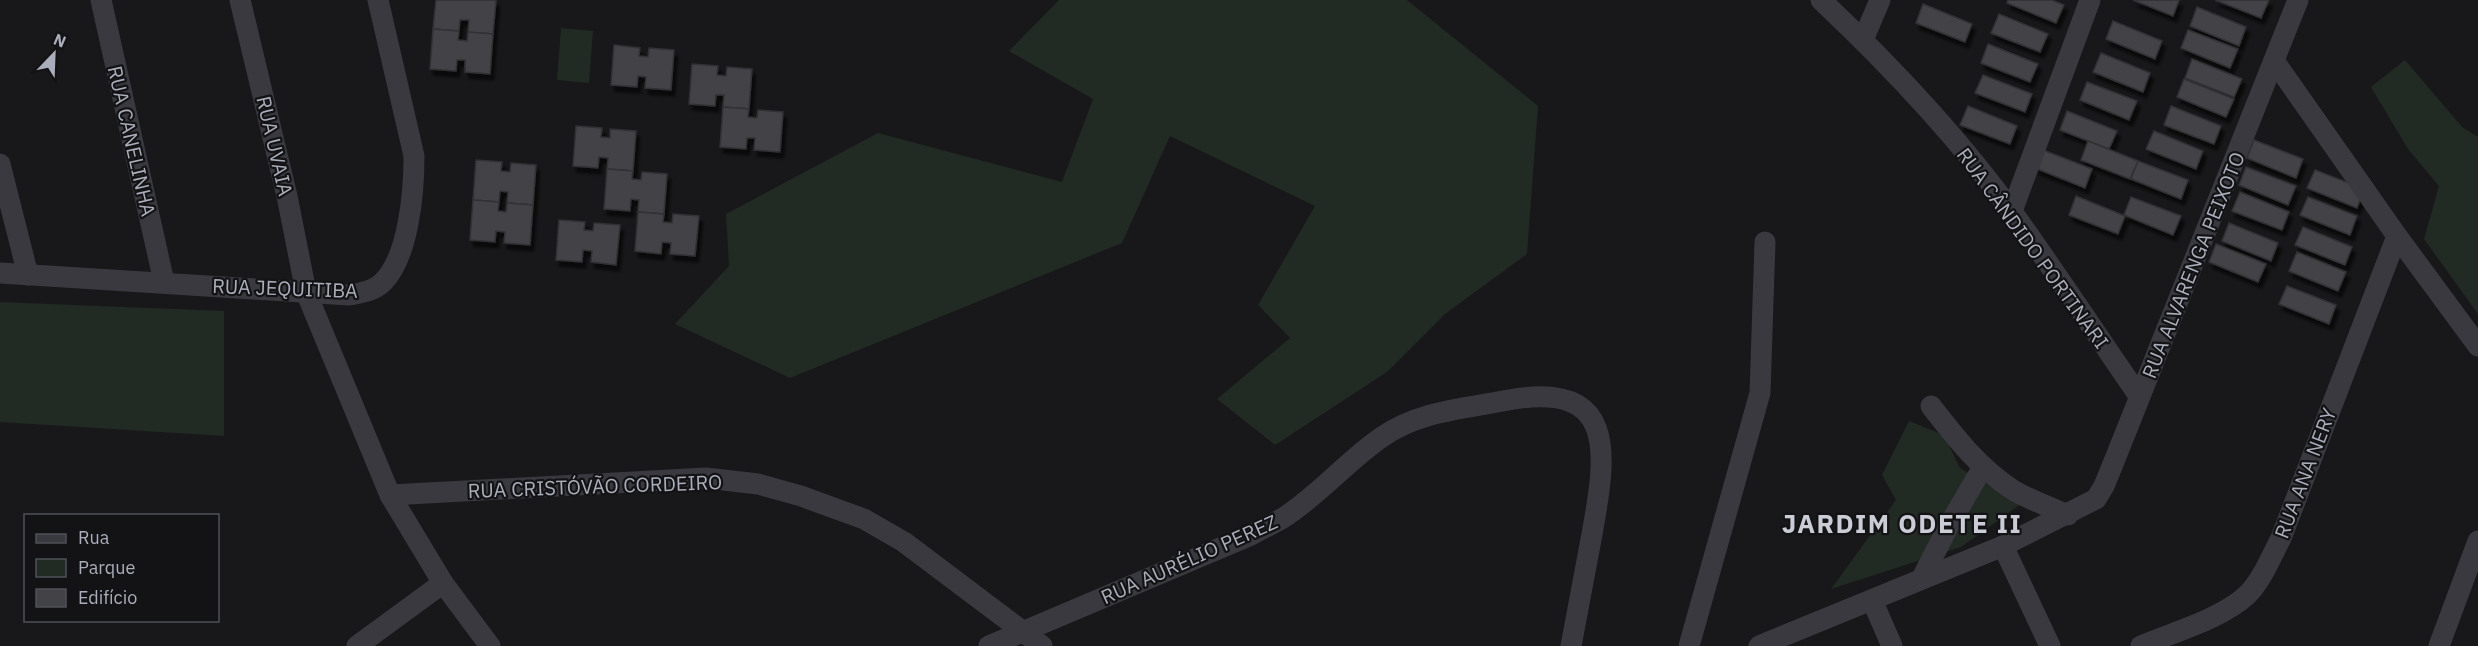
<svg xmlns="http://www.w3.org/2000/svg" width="2478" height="646" font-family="'IBM Plex Sans',sans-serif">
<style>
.green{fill:#222a24}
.building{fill:#424247;stroke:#323236;stroke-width:1.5;filter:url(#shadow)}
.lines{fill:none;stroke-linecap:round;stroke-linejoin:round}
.street{stroke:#39393f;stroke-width:21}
.labels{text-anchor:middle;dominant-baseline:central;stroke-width:4.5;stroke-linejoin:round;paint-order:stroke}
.street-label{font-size:20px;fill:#aaadba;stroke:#131315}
.district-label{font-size:26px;font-weight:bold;letter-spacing:1.5px;fill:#cbcdd6;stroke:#131315}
</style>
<defs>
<filter id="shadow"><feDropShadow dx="3.5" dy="6" stdDeviation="1.5" flood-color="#0009"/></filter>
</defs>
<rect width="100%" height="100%" fill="#18181a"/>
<!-- green -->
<g class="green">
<path d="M1059,0H1407L1538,106L1527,254L1445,314L1387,372L1275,445L1217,399L1290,338L1258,305L1315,206L1170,136L1122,243L790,378L675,324L729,266L726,214L878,133L1062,182L1093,99L1009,51Z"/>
<path d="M561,28L593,31L589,83L557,80Z"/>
<path d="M2405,60L2462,127L2478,137V314L2424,239L2439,186L2408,149L2371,87Z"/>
<path d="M0,302L224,311V436L0,422Z"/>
<path d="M1909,421L1944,435L1960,468L2021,504L1961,547L1831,589L1896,500L1882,475Z"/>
</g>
<!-- building -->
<g class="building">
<path d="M436,0H496L493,34L468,32L469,20H460L459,31L433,29Z"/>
<path d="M2008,0H2052L2064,5L2056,23L2007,3Z"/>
<path d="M2133,0H2179L2173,16Z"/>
<path d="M2215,0H2269L2261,18Z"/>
<path d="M1923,4L1972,24L1965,42L1916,23Z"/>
<path d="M2197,7L2246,27L2239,46L2190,26Z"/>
<path d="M1999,14L2048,34L2040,52L1991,33Z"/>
<path d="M2113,21L2162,41L2155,59L2106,39Z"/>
<path d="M433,29L459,31L458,40L467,41L468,32L493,34L490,74L465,72V60H457L456,71L430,69Z"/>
<path d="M2188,30L2238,49L2230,68L2181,48Z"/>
<path d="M1988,44L2038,64L2030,82L1981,63Z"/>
<path d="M614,45L640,48L639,56L648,57L649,48L674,50L671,90L645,88L646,77L638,76L637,87L611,85Z"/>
<path d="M2101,53L2150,73L2143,92L2093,72Z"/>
<path d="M2192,59L2242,79L2234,97L2185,78Z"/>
<path d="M692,64L718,66L717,75L726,76L727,67L752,69L749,109L723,107L724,95H716L715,106L689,104Z"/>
<path d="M1983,75L2032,94L2025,112L1975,93Z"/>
<path d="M2184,79L2234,99L2226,117L2177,97Z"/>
<path d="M2087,82L2137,101L2129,120L2080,100Z"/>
<path d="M1968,106L2017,126L2010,144L1960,125Z"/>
<path d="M2171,106L2221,126L2214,144L2164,125Z"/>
<path d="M723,107L749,109L748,117L757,118L758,110L783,112L780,152L754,150L755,138H747L746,149L720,147Z"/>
<path d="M2067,111L2117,131L2109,149L2060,130Z"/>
<path d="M576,126L602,128L601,137L610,138V129L636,131L633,171L607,169L608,158L599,157L598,168L573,166Z"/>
<path d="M2154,131L2203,151L2196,169L2146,149Z"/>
<path d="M2254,140L2303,159L2296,178L2247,158Z"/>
<path d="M2088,141L2138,161L2130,179L2081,160Z"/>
<path d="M2043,150L2092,169L2085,188L2035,168Z"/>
<path d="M476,160L502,162L501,171L510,172L511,163L536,165L533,205L507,203L508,192L500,191L499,202L473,200Z"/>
<path d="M2138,161L2188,180L2181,199L2131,179Z"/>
<path d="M2246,167L2296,186L2288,205L2239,185Z"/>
<path d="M607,169L633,171L632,179L641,180L642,172L667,174L664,214L638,212L639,200L631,199L630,211L604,209Z"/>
<path d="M2315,170L2364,189L2357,208L2307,188Z"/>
<path d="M2240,192L2289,212L2282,230L2232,211Z"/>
<path d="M2076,196L2125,216L2118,234L2069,215Z"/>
<path d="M2131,197L2181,216L2173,235L2124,215Z"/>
<path d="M2308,197L2357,216L2350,235L2300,215Z"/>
<path d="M473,200L499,202L498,211L506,212L507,203L533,205L530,245L504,243L505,232L496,231L495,242L470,240Z"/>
<path d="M638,212L664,214L663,222L672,223L673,214L699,216L695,256L670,254L671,243L662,242L661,254L635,251Z"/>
<path d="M559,220L585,222L584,230L593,231L594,223L620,225L616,265L591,262L592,251L583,250L582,262L556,260Z"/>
<path d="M2229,223L2278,243L2271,261L2222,241Z"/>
<path d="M2303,227L2352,247L2345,265L2295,245Z"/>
<path d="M2216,244L2266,264L2258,282L2209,262Z"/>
<path d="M2297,252L2346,272L2338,291L2289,271Z"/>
<path d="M2287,286L2336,305L2329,324L2279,304Z"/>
</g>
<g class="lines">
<!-- street -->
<g class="street">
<path d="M101,0L164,282"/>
<path d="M240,0L287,196L306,292L390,495L443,583L490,646"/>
<path d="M1821,0C1890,65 1957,136 2013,213C2056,273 2097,335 2139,396"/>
<path d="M1863,40L1880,0"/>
<path d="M2275,62L2397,236L2478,346"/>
<path d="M0,164L28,275"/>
<path d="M2012,211L2090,0"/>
<path d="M0,273L349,295C361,293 374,291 383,282C409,256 414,191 414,156L378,0"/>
<path d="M1931,406C1955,437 1979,468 2013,490C2030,500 2050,507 2068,515"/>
<path d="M390,495L706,478L758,484L801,496L864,519L904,542L1042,646"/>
<path d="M2003,546L2050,646"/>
<path d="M1922,578L1949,525L1983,467"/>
<path d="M1872,600L1892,646"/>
<path d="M357,646L443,583"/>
<path d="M989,646L1251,535C1261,529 1273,524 1283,518C1319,495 1347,461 1382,437C1417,412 1461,409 1503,401C1618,378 1607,452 1592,534C1585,571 1578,609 1571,646"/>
<path d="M1689,646L1760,393L1765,242"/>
<path d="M1759,646L2003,546L2096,499L2104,486L2117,454L2298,0"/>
<path d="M2141,646C2174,632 2221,619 2247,595C2262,580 2271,557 2281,538L2397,236"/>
<path d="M2439,646L2478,541"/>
</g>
</g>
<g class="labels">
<!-- street labels -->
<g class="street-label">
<text transform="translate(132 141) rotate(77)">RUA CANELINHA</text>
<text transform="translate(275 146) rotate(77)">RUA UVAIA</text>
<text transform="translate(2033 248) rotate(54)">RUA CÂNDIDO PORTINARI</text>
<text transform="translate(2193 265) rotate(-68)">RUA ALVARENGA PEIXOTO</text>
<text transform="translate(285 288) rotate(2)">RUA JEQUITIBA</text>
<text transform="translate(2305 473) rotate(-69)">RUA ANA NERY</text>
<text transform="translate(595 486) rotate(-2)">RUA CRISTÓVÃO CORDEIRO</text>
<text transform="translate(1189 559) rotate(-24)">RUA AURÉLIO PEREZ</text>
</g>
<!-- district labels -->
<g class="district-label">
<text x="1902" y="523">JARDIM ODETE II</text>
</g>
</g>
<!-- legend -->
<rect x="24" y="514" width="195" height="108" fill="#131315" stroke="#4f5157" stroke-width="1.5"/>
<rect x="36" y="534" width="30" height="9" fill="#39393f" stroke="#4f5157" stroke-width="1.5"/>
<text x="78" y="544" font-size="18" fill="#aaadba">Rua</text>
<rect x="36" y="559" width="30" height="18" fill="#222a24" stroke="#4f5157" stroke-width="1.5"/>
<text x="78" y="574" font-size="18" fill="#aaadba">Parque</text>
<rect x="36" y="589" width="30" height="18" fill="#424247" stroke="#4f5157" stroke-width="1.5"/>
<text x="78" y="604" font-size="18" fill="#aaadba">Edifício</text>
<!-- north arrow -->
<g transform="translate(54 54) rotate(23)" stroke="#131315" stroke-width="4.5" paint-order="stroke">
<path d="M0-4.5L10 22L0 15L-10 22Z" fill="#aaadba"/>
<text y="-9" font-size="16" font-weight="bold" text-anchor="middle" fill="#aaadba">N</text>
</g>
</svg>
